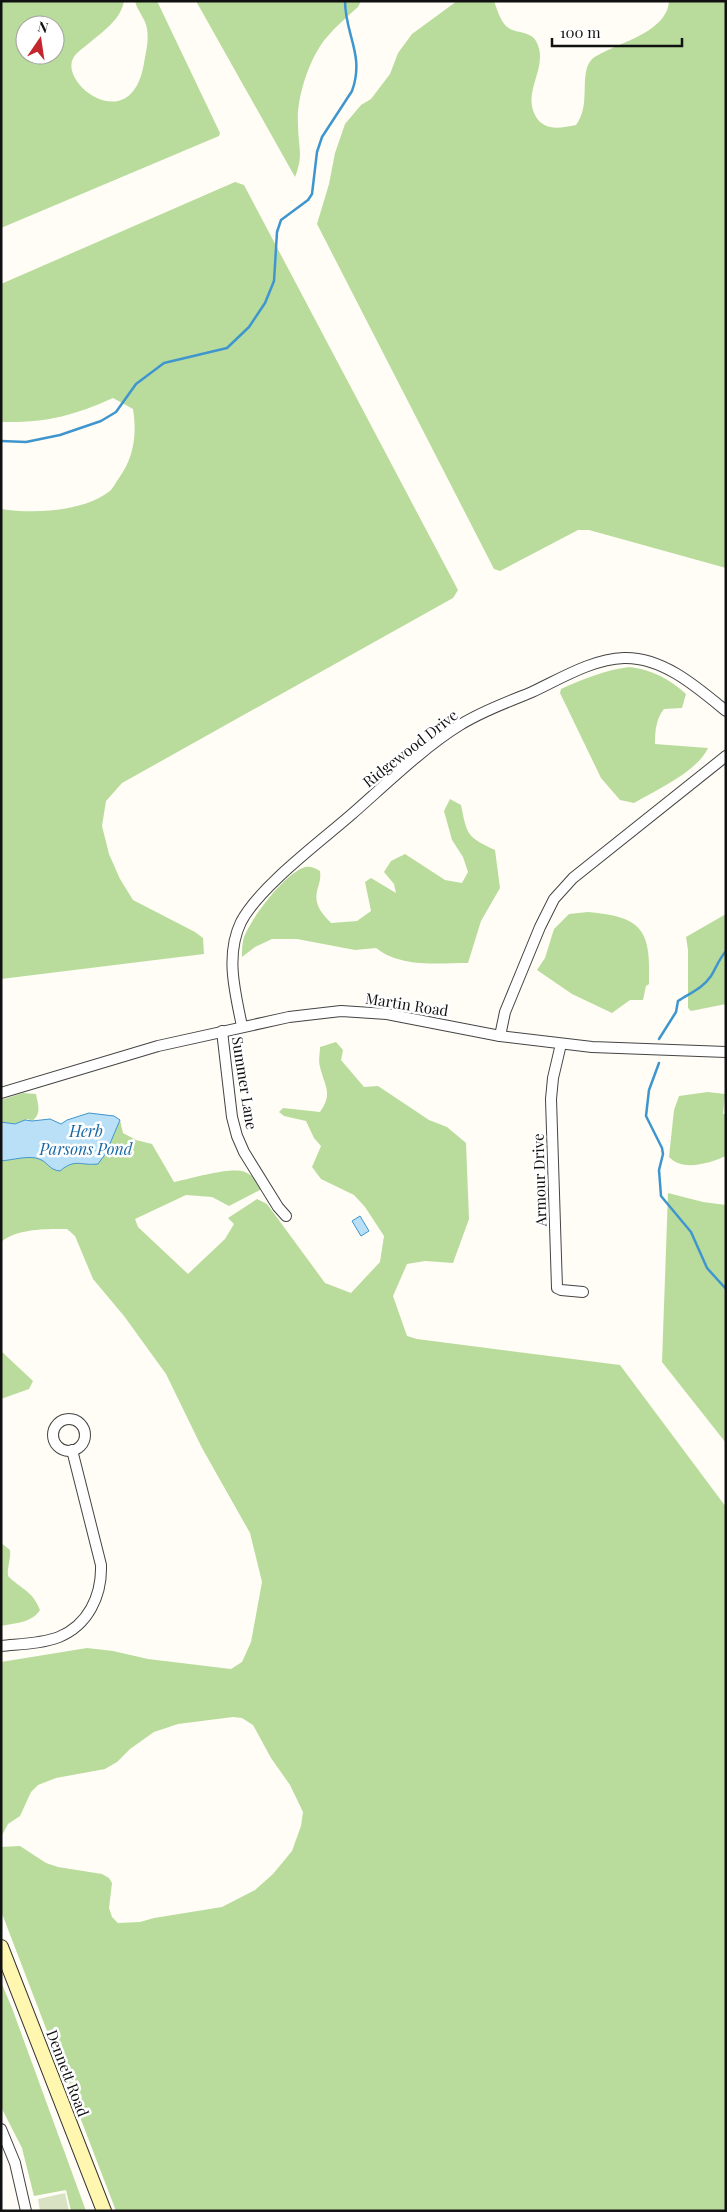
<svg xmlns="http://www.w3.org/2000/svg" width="727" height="2212" font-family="'Playfair Display',serif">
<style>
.forest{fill:#b9dc9c;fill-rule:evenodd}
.cemetery{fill:#d9e3c4}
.water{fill:#b9e0f7;stroke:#3f96cf}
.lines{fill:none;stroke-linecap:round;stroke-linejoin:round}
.stream{stroke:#3f96cf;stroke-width:2.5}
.street-casing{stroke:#444;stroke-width:12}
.secondary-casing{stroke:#333;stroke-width:16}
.street{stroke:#fff;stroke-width:10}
.secondary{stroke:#fff6b0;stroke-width:14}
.labels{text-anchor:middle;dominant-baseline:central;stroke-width:5;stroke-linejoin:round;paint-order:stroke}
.street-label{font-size:15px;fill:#111;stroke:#fff}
.water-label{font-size:16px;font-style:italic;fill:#1768a6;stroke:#fff}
</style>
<rect width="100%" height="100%" fill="#fffdf5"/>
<!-- forest -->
<g class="forest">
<path d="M1,1H124C121,20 101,33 88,44C82,49 74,54 72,61C64,88 132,136 144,63C146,52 149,40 147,29C146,19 137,11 135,1H157L220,133L219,136L1,228ZM25,25H55V55H25Z"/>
<path d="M196,1H361L358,7C347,17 336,26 327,37C310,56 296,98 298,124C298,147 304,154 295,177Z"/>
<path d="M457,1H494C497,9 500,20 506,26C514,34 530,30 536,41C550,66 522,90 535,115C544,132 560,128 576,125C592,104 578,74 592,59C614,43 667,34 669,1H726V568L589,530H578L500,571L494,569L317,224L329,184L335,153L345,124L361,105L371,99L390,74L398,53L412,34Z"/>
<path d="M235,182L244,185L458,590L453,598L122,783L106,801L102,826L109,854L120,879L133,900L195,932L203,938L204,954L1,979V509C33,514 83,512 110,491C113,488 116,482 119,478C134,457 137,435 133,409L113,398C73,416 45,423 1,422V284Z"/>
<path d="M629,667C653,670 668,678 686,694L682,708L664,709C656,719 655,731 655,744L708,748C697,772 656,790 634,803L620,800L601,778L560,693L561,689C583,679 605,670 629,667Z"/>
<path d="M450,799L461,805C467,835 467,837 495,850L500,888L481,921L468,963C438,963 401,968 376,948L355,950L297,939H272L255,947L242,957C242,950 242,943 244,937C252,917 284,874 305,867C311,866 315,868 320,871C321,880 319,883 317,891C314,905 322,914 331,923L357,921L371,911L365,882L371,878L396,893L394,884L384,872L391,861L405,854L445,880L462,883L468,872L463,857L452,840L444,811Z"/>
<path d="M588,912C643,917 651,930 649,984L646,986L643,1000H630L612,1013L572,994L537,970L545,958L554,929L569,914Z"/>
<path d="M726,914V1004L691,1011L688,1008V950L686,937Z"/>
<path d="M336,1042L343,1050L341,1060L364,1087L378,1086L429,1120L447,1127L466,1143L469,1219L453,1263L425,1261L407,1264L393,1296L407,1336L417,1339L620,1365L726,1507V2211H116L1,1911V1847L20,1846L46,1863L58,1867L102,1874L109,1878L112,1883L109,1908L112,1917L118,1923L140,1922L154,1918L222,1907L255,1890L273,1874L292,1851L301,1826L303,1812L290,1785L271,1758L253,1725L242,1718L233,1717L178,1724L154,1732L130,1749L117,1762L105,1769L56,1778L38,1785L31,1792L20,1816L8,1824L1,1837V1662L87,1648L113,1651L148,1659L231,1669L242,1662L251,1642L262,1582L250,1533L202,1448L166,1374L124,1316L93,1279L75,1236L67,1229C47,1229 18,1228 1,1242V1161C12,1160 29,1155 39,1159C48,1162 49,1170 60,1171C70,1162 79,1161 92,1165L106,1153L120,1120L123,1133L136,1140L152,1144L174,1182C190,1179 231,1166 245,1172C254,1176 257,1182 262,1189L229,1206L212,1197L186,1195L135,1219L138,1227L188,1274L225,1239L234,1224L228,1218L257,1199L267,1204L325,1283L351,1293L380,1262L384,1236L365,1207L354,1195L321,1179L312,1167L321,1146L314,1138L306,1121L284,1116L279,1112L283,1108L320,1112C333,1093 325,1087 320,1067C318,1061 320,1054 320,1047Z"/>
<path d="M708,1092L725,1094L723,1114H726V1156C710,1163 683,1172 669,1157L674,1110L679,1096Z"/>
<path d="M23,1093L36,1094C38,1105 42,1114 32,1121L28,1119L15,1124L1,1122V1100Z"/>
<path d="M668,1193L703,1202L726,1205V1443L662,1362Z"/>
<path d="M1,1351L33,1381L29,1389L1,1399Z"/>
<path d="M1,1543L10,1550C11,1559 7,1567 8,1576C22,1590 32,1590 40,1610C32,1623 15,1623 1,1626Z"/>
<path d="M1,1982L12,2008L86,2211H71L66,2190L34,2196L22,2148L1,2107Z"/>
</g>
<!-- cemetery -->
<path class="cemetery" d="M65,2193L69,2211H40L38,2199Z"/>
<!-- water -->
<g class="water">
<path d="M89,1113L114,1116L120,1120L106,1153L98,1164C81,1166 75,1158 60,1171C49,1170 48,1162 39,1159C30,1155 12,1160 1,1161V1122L15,1124L25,1120L32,1121L50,1119L61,1124L67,1120Z"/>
<path d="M360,1216L369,1231L361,1236L352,1221Z"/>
</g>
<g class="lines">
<!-- stream -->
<g class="stream">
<path d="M1,441L26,442L60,435L101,421L116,412L136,384L164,363L227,348L249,327L265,303L274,281L277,232L281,220L308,200L312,194L317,152L322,137L352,91C365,55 345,35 345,1"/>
<path d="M659,1039L676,1012L678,1001C690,993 703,988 711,976C716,968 719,959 726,951"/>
<path d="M659,1063L649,1090L646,1116L662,1148L663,1154L659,1170L661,1196L691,1232L707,1268L726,1289"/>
</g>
<defs>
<g id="street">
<path d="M242,1026C235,992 225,955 241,922C259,887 320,842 352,814C384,786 424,747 460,725C482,711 508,702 532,692C560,679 592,659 624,658C663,657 697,687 726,711"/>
<path d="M222,1031L232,1117L237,1136L244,1152L278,1207L286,1216"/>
<path d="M500,1036L505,1012L540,927L554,899L573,878L726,756"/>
<path d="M561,1044L553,1078L551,1099L557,1288L561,1290L583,1292"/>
<path d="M1,1093L158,1046L289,1017L341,1011L387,1014L500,1036L592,1047L726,1052"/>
<circle cx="69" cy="1435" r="16"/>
<path d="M1,1646C19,1644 41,1644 59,1637C88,1625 102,1596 101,1565L72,1450"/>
<path d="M1,2129L15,2163L26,2211"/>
</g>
<path id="secondary" d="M1,1947L104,2211"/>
</defs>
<!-- street casing -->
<use href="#street" class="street-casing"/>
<!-- secondary casing -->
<use href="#secondary" class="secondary-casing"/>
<!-- street -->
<use href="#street" class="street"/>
<!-- secondary -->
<use href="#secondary" class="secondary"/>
</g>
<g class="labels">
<!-- street labels -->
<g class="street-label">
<text transform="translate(410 748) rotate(-38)">Ridgewood Drive</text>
<text transform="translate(407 1004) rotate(9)">Martin Road</text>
<text transform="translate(245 1083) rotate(81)">Summer Lane</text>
<text transform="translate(539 1180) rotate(-92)">Armour Drive</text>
<text transform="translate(68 2073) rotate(69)">Dennett Road</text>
</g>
<!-- water labels -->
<g class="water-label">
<text x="86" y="1130">Herb<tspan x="86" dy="18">Parsons Pond</tspan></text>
</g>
</g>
<!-- border -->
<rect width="727" height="2212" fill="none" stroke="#111111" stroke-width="5"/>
<!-- north arrow -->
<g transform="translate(40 40) rotate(13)"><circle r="24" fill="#ffffff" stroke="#a0a0a0"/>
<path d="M0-4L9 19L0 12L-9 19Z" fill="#c4262e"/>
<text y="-8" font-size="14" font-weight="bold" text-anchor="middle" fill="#111111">N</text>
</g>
<!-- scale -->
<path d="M552 38v8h130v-8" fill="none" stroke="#111111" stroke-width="2.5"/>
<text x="560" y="38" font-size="15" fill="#111111" stroke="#ffffff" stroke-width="4" paint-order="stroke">100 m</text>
</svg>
